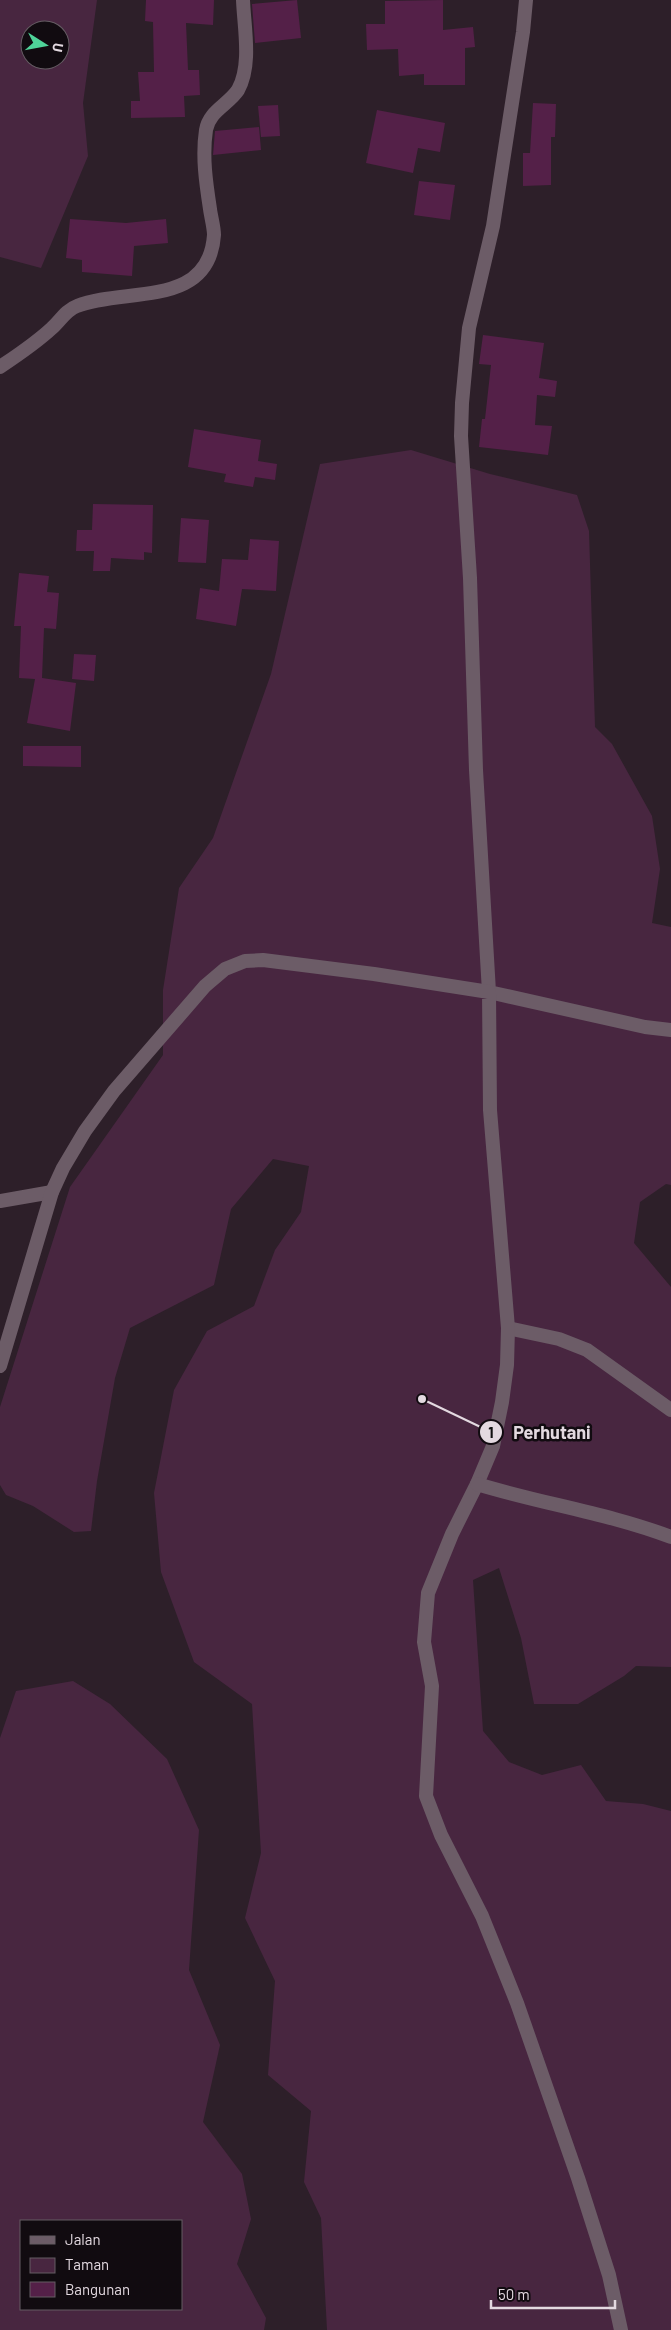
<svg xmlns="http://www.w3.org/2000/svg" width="671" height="2330" font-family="Barlow,sans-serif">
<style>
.green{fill:#482640;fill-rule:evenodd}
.building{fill:#542048}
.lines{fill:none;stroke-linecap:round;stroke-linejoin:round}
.street{stroke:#6c5c67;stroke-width:14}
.leader{fill:none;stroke:#e3d9e0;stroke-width:2}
.callout-dot{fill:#e3d9e0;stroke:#110b10;stroke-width:2}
.mark-label{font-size:15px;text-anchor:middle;font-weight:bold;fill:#111}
.callout-label{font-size:18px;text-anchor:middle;font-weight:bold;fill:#e3d9e0;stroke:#110b10;stroke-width:5;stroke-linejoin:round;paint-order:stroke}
</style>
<rect width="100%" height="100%" fill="#2d1f29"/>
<!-- green -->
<g class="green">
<path d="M0,0H97L83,103L88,156L41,268L0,257ZM30,30H60V60H30Z"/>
<path d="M411,450L490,474L577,495L589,531L595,727L612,744L652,816L660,869L652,923L671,927V1185L666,1184L640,1202L634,1243L671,1287V1667L636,1666L624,1676L578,1704H534L521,1638L499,1568L473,1580L483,1731L509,1762L542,1775L581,1765L606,1801L643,1804L671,1811V2330H327L321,2218L304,2182L311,2111L268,2075L275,1981L245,1918L261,1853L252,1704L194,1662L161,1572L154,1493L174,1390L207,1331L254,1306L275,1250L301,1212L309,1166L273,1159L231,1209L214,1285L130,1328L115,1378L97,1481L91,1531L74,1532L33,1506L6,1495L0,1485V1407L70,1187L163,1055V990L179,888L213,838L271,674L320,464Z"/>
<path d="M73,1681L110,1704L167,1759L199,1830L189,1970L220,2045L203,2122L242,2174L251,2219L237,2264L266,2318L264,2330H0V1738L16,1691ZM181,2221V2309H21V2221Z"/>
</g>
<!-- building -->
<g class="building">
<path d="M146,0H214L213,25L186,23L188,70H199L200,95L184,96L185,117L131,118V101H140L138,72H154L153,22L145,21Z"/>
<path d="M297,0L301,38L255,43L252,4Z"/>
<path d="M443,0V30L473,27L475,47L465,48V85H424V74L399,76L398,49L367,50L366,24H385V1Z"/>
<path d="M533,103L556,104L555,137H551V185L523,186V153H530Z"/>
<path d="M278,105L280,136L261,137L258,106Z"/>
<path d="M377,110L445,123L440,152L418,148L413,173L366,163Z"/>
<path d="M259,127L261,150L213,155L215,131Z"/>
<path d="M419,181L455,185L450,220L414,215Z"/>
<path d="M70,219L126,223L166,219L168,243L134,246L132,276L82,272V260L66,258Z"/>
<path d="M483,335L544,343L539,378L557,381L555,397L537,395L535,425L552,426L548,455L479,447L482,419H485L491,365L479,364Z"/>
<path d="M194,429L261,440L258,461L277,464L275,480L255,477L253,487L224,482L226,474L188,467Z"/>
<path d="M93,504L153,505L152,553L144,552V560L111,558L110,571H93L94,551H76L77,530H92Z"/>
<path d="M181,518L209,520L206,563L178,562Z"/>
<path d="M250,539L279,541L276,591L242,589L236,626L196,619L200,588L219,591L222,559L248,560Z"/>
<path d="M19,573L49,576L47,592L59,593L56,629L44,628L42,678L76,683L70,731L27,723L35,679L19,678L21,626H14Z"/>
<path d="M74,654L96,655L94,681L72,679Z"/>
<path d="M23,746H81V767L23,766Z"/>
</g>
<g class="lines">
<!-- street -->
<g class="street">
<path d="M526,0L523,32L493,226L469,328L462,403L461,436L470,578L476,770L489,992L645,1027L671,1030"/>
<path d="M0,367C18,355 36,343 52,328C60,321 66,310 77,306C125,287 209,309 214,235C214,227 211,217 210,209C206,183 202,156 206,130C209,111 228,105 238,90C252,65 244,27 243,0"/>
<path d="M0,1201L52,1192"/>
<path d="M508,1328L559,1339L587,1350L671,1410"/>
<path d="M0,1366L52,1192L63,1168L85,1131L114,1091L205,986L225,969L245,961L263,960L374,974L489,992L490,1110L508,1328L507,1365L502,1402L493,1446L477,1484L452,1534L428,1593L424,1642L432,1686L426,1796L441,1835L482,1916L517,2003L578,2178L609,2275L621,2330"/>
<path d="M477,1484C542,1504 608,1513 671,1537"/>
</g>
</g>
<!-- callouts -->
<path class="leader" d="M422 1399L491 1432"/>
<g class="callout-dot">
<circle cx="422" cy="1399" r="5"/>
<circle cx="491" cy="1432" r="12"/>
</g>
<g class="mark-label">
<text x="491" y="1438">1</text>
</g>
<g class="callout-label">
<text x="552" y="1439">Perhutani</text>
</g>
<!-- legend -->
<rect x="20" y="2220" width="162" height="90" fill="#110b10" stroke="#655d63"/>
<rect x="30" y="2236" width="25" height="8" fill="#6c5c67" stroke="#655d63"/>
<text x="65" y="2245" font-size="15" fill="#e3d9e0">Jalan</text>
<rect x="30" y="2258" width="25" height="15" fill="#482640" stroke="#655d63"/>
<text x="65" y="2270" font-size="15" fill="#e3d9e0">Taman</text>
<rect x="30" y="2282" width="25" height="15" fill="#542048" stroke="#655d63"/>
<text x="65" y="2295" font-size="15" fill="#e3d9e0">Bangunan</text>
<!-- north arrow -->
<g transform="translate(45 45) rotate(101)"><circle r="24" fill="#110b10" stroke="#655d63"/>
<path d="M0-4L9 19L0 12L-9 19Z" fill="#4fd399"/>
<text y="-8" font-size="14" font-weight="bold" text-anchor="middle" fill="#e3d9e0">U</text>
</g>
<!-- scale -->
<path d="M491 2300v8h124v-8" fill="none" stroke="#e3d9e0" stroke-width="2.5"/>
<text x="498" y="2300" font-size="15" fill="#e3d9e0" stroke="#110b10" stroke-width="4" paint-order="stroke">50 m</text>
</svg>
